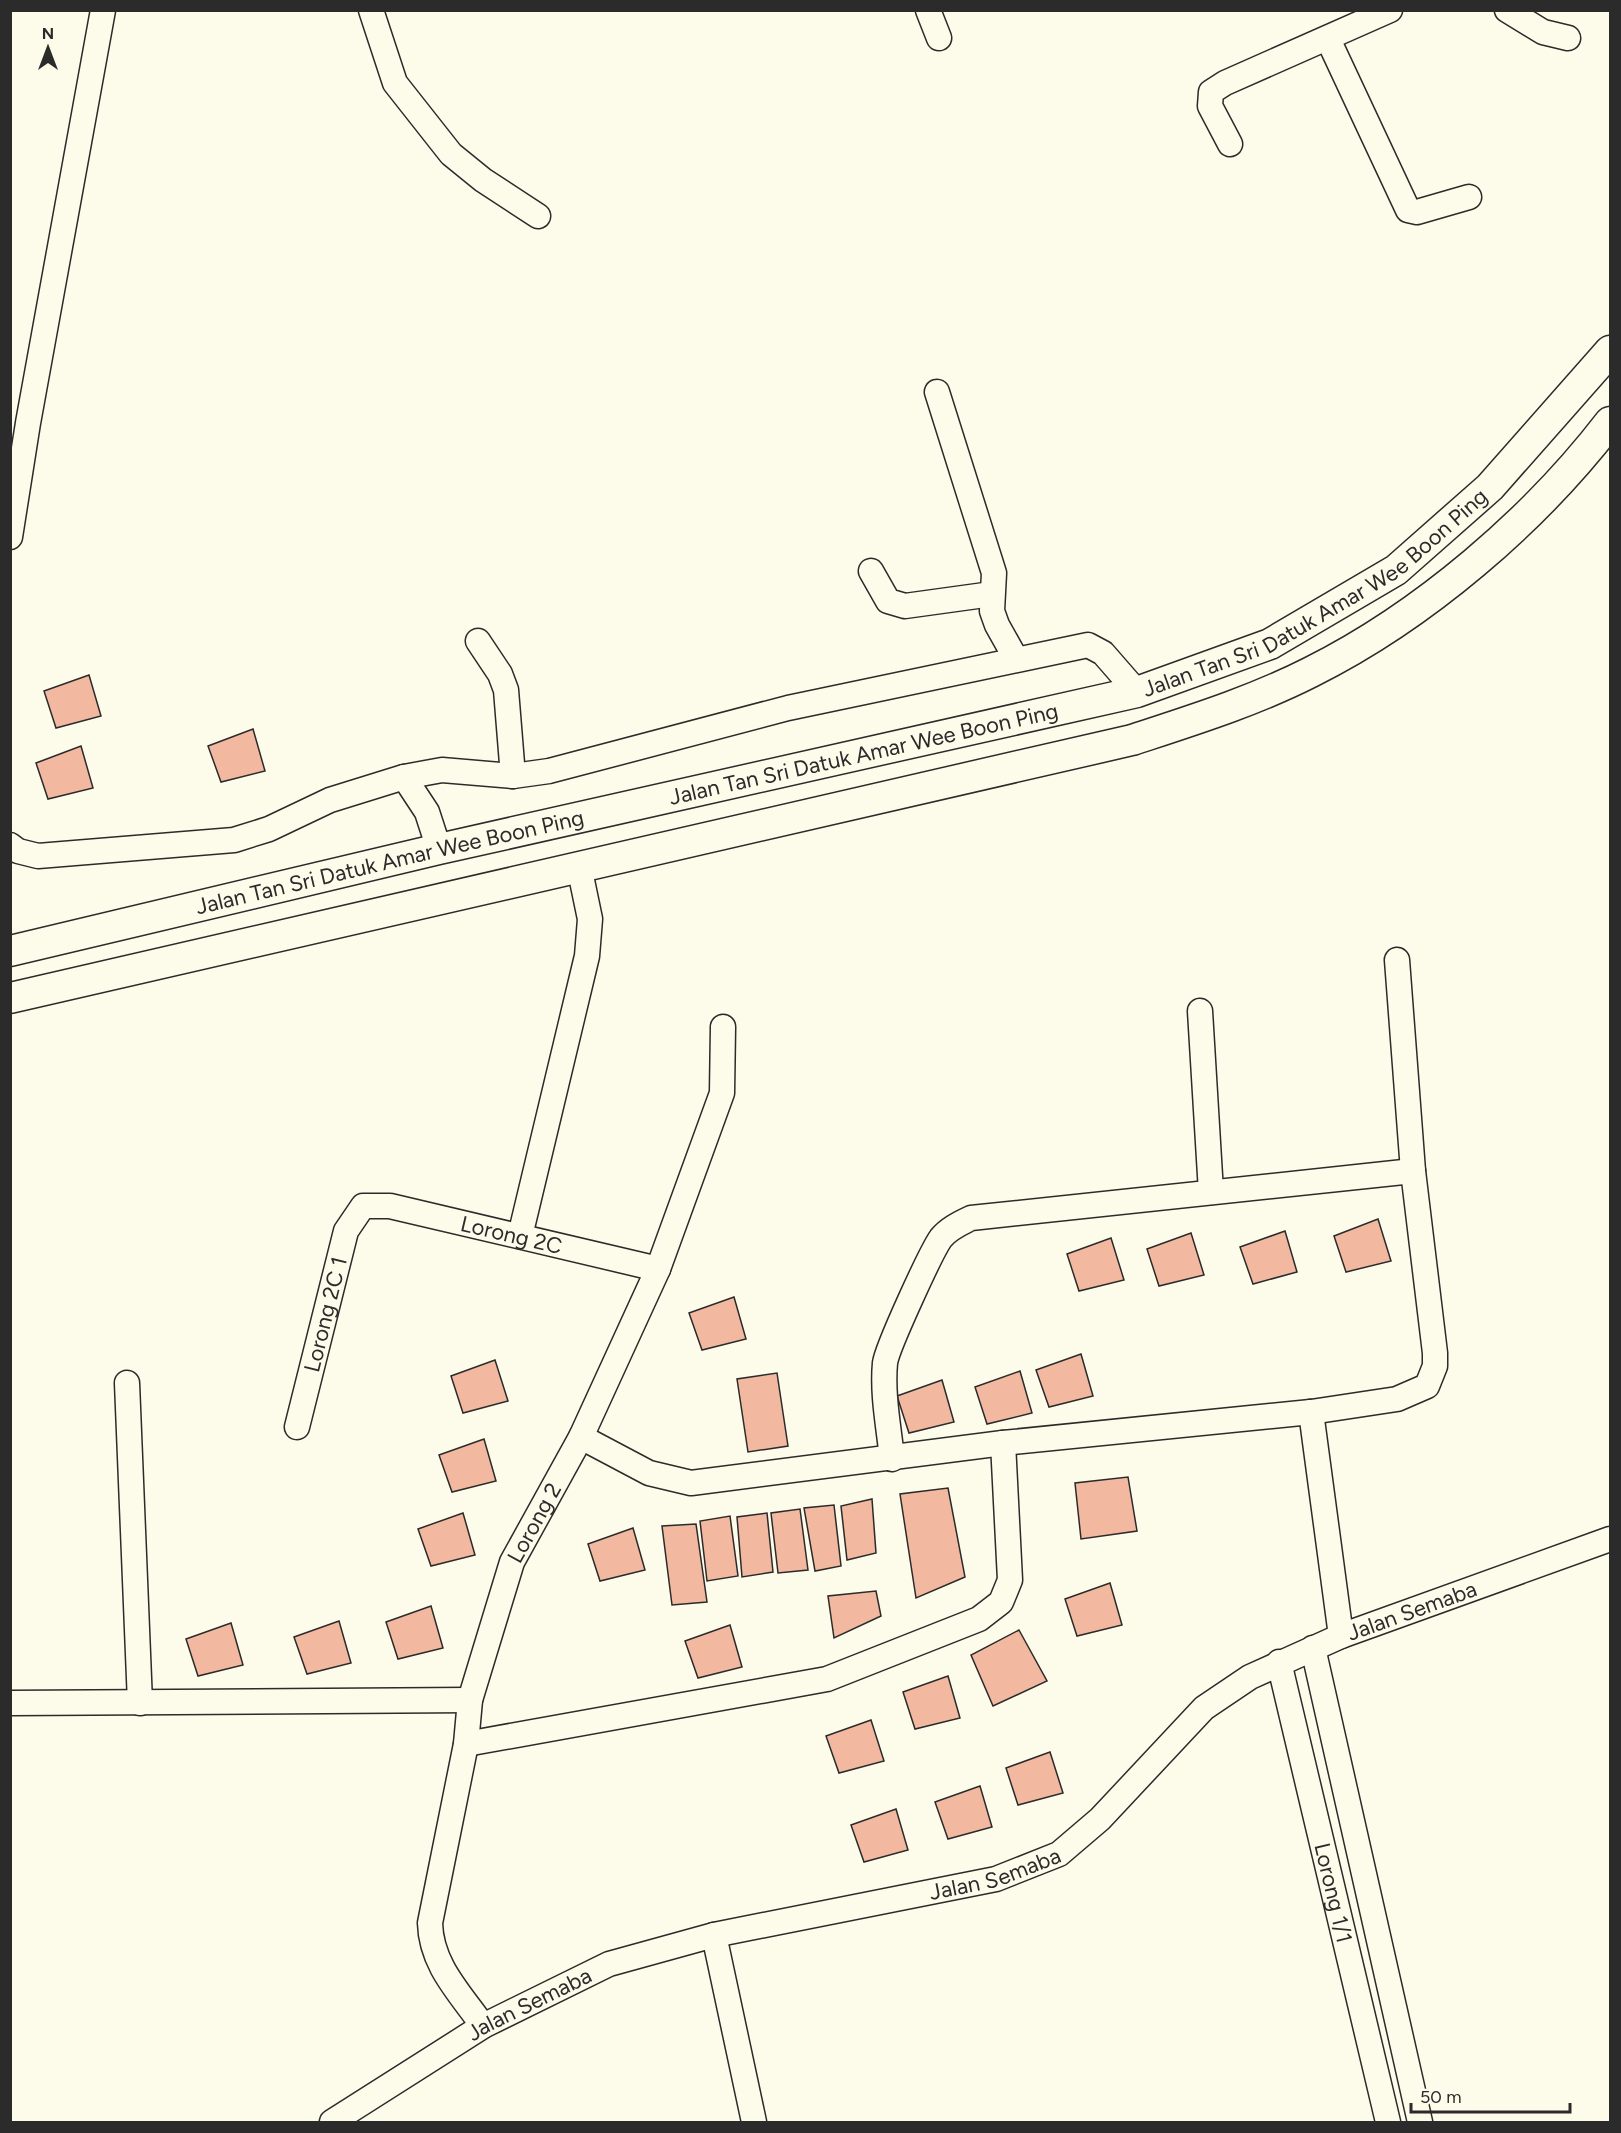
<svg xmlns="http://www.w3.org/2000/svg" width="1621" height="2133" font-family="Figtree,sans-serif">
<style>
.building{fill:#f2b8a0;stroke:#2b2b2b;stroke-width:1.5}
.lines{fill:none;stroke-linecap:round;stroke-linejoin:round}
.minor-casing{stroke:#2b2b2b;stroke-width:27}
.major-casing{stroke:#2b2b2b;stroke-width:33}
.minor{stroke:#fdfbea;stroke-width:24}
.major{stroke:#fdfbea;stroke-width:30}
.labels{text-anchor:middle;dominant-baseline:central;stroke-width:4.5;stroke-linejoin:round;paint-order:stroke}
.street-label{font-size:22px;fill:#2b2b2b;stroke:#fdfbea}
</style>
<rect width="100%" height="100%" fill="#fdfbea"/>
<!-- building -->
<g class="building">
<path d="M89,675L101,716L56,728L44,691Z"/>
<path d="M253,729L265,771L221,782L208,746Z"/>
<path d="M81,746L93,788L48,799L36,763Z"/>
<path d="M1378,1219L1391,1261L1346,1272L1334,1236Z"/>
<path d="M1285,1231L1297,1272L1253,1284L1240,1247Z"/>
<path d="M1191,1233L1204,1275L1159,1286L1147,1249Z"/>
<path d="M1111,1238L1124,1280L1079,1291L1067,1254Z"/>
<path d="M734,1297L746,1339L702,1350L689,1313Z"/>
<path d="M1081,1354L1093,1396L1049,1407L1036,1370Z"/>
<path d="M495,1360L508,1401L463,1413L451,1376Z"/>
<path d="M1020,1371L1032,1413L987,1424L975,1387Z"/>
<path d="M777,1373L788,1446L748,1452L737,1379Z"/>
<path d="M942,1380L954,1422L909,1433L897,1396Z"/>
<path d="M484,1439L496,1481L452,1492L439,1455Z"/>
<path d="M1128,1477L1137,1531L1081,1539L1075,1483Z"/>
<path d="M948,1488L965,1577L916,1598L900,1494Z"/>
<path d="M872,1499L876,1553L847,1560L841,1506Z"/>
<path d="M834,1505L841,1566L815,1571L804,1508Z"/>
<path d="M800,1509L808,1570L778,1573L771,1513Z"/>
<path d="M463,1513L475,1555L431,1566L418,1529Z"/>
<path d="M767,1513L773,1572L742,1577L737,1517Z"/>
<path d="M730,1516L738,1576L707,1581L700,1521Z"/>
<path d="M696,1524L707,1602L672,1605L662,1526Z"/>
<path d="M633,1528L645,1570L600,1581L588,1544Z"/>
<path d="M1110,1583L1122,1625L1077,1636L1065,1599Z"/>
<path d="M876,1591L881,1616L834,1638L828,1596Z"/>
<path d="M431,1606L443,1648L398,1659L386,1622Z"/>
<path d="M339,1621L351,1663L307,1674L294,1637Z"/>
<path d="M231,1623L243,1665L198,1676L186,1639Z"/>
<path d="M730,1625L742,1667L698,1678L685,1641Z"/>
<path d="M1019,1630L1047,1681L993,1706L971,1655Z"/>
<path d="M948,1676L960,1718L915,1729L903,1692Z"/>
<path d="M871,1720L884,1761L839,1773L826,1736Z"/>
<path d="M1050,1752L1063,1793L1018,1805L1006,1768Z"/>
<path d="M980,1786L992,1827L948,1839L935,1802Z"/>
<path d="M896,1809L908,1850L864,1862L851,1825Z"/>
</g>
<g class="lines">
<defs>
<g id="minor">
<path d="M371,10L395,83L451,154L483,180L538,216"/>
<path d="M928,10L939,38"/>
<path d="M1507,10L1543,32L1568,38"/>
<path d="M1328,39L1408,210L1417,212L1469,197"/>
<path d="M1230,144L1210,106L1211,92L1225,83L1390,10"/>
<path d="M937,392L994,573L992,611L997,625L1016,659"/>
<path d="M10,537L28,423L103,10"/>
<path d="M871,571L888,601L905,606L992,594"/>
<path d="M478,641L500,674L506,690L513,776"/>
<path d="M404,777L427,812L439,849"/>
<path d="M10,845L18,851L38,856L234,840L269,829L330,800L404,777L442,770L513,776L549,771L788,708L1088,645L1103,653L1137,692"/>
<path d="M1200,1011L1211,1192"/>
<path d="M520,1236L587,956L590,919L579,866"/>
<path d="M127,1383L140,1703"/>
<path d="M1311,1412L1341,1636"/>
<path id="s1" d="M297,1427L346,1231L363,1206H390L658,1269"/>
<path d="M581,1437L649,1473L691,1483L1003,1443L1311,1412L1397,1399L1427,1386L1435,1366V1353L1413,1171L1397,960"/>
<path d="M892,1459C889,1428 882,1395 885,1363C887,1348 931,1252 941,1238C949,1228 961,1223 971,1218L1413,1171"/>
<path d="M1313,1648L1420,2122"/>
<path id="s2" d="M1279,1662L1388,2122"/>
<path d="M10,1703L470,1700"/>
<path d="M466,1744L827,1679L979,1619L1001,1602L1010,1580L1003,1443"/>
<path d="M714,1935L754,2122"/>
<path id="s3" d="M483,2026C460,1993 431,1965 430,1923L466,1744L470,1700L512,1562L581,1437L658,1269L722,1093L723,1027"/>
<path id="s4" d="M332,2122L483,2026L609,1964L714,1935L996,1879L1059,1854L1100,1819L1204,1708L1250,1677L1341,1636L1610,1539"/>
</g>
<g id="major">
<path id="s5" d="M10,951L439,849L1137,692L1270,644L1396,570L1490,487L1610,351"/>
<path d="M10,998L1132,740C1193,720 1254,701 1311,672C1423,616 1534,521 1610,422"/>
</g>
</defs>
<!-- minor casing -->
<use href="#minor" class="minor-casing"/>
<!-- major casing -->
<use href="#major" class="major-casing"/>
<!-- minor -->
<use href="#minor" class="minor"/>
<!-- major -->
<use href="#major" class="major"/>
</g>
<g class="labels">
<!-- street labels -->
<g class="street-label">
<text stroke="none"><textPath href="#s5" startOffset="1362">Jalan Tan Sri Datuk Amar Wee Boon Ping</textPath></text>
<text stroke="none"><textPath href="#s5" startOffset="876">Jalan Tan Sri Datuk Amar Wee Boon Ping</textPath></text>
<text stroke="none"><textPath href="#s5" startOffset="390">Jalan Tan Sri Datuk Amar Wee Boon Ping</textPath></text>
<text stroke="none"><textPath href="#s1" startOffset="384">Lorong 2C</textPath></text>
<text stroke="none"><textPath href="#s1" startOffset="116">Lorong 2C 1</textPath></text>
<text stroke="none"><textPath href="#s3" startOffset="534">Lorong 2</textPath></text>
<text stroke="none"><textPath href="#s4" startOffset="1220">Jalan Semaba</textPath></text>
<text stroke="none"><textPath href="#s4" startOffset="716">Jalan Semaba</textPath></text>
<text stroke="none"><textPath href="#s2" startOffset="237">Lorong 1/1</textPath></text>
<text stroke="none"><textPath href="#s4" startOffset="230">Jalan Semaba</textPath></text>
</g>
</g>
<!-- border -->
<rect width="1621" height="2133" fill="none" stroke="#2b2b2b" stroke-width="24"/>
<!-- north arrow -->
<g transform="translate(48 48)" stroke="#fdfbea" stroke-width="4.5" paint-order="stroke">
<path d="M0-4.5L10 22L0 15L-10 22Z" fill="#2b2b2b"/>
<text y="-9" font-size="16" font-weight="bold" text-anchor="middle" fill="#2b2b2b">N</text>
</g>
<!-- scale -->
<path d="M1411 2103v9h159v-9" fill="none" stroke="#2b2b2b" stroke-width="3"/>
<text x="1420" y="2103" font-size="18" fill="#2b2b2b" stroke="#fdfbea" stroke-width="4.5" paint-order="stroke">50 m</text>
</svg>
